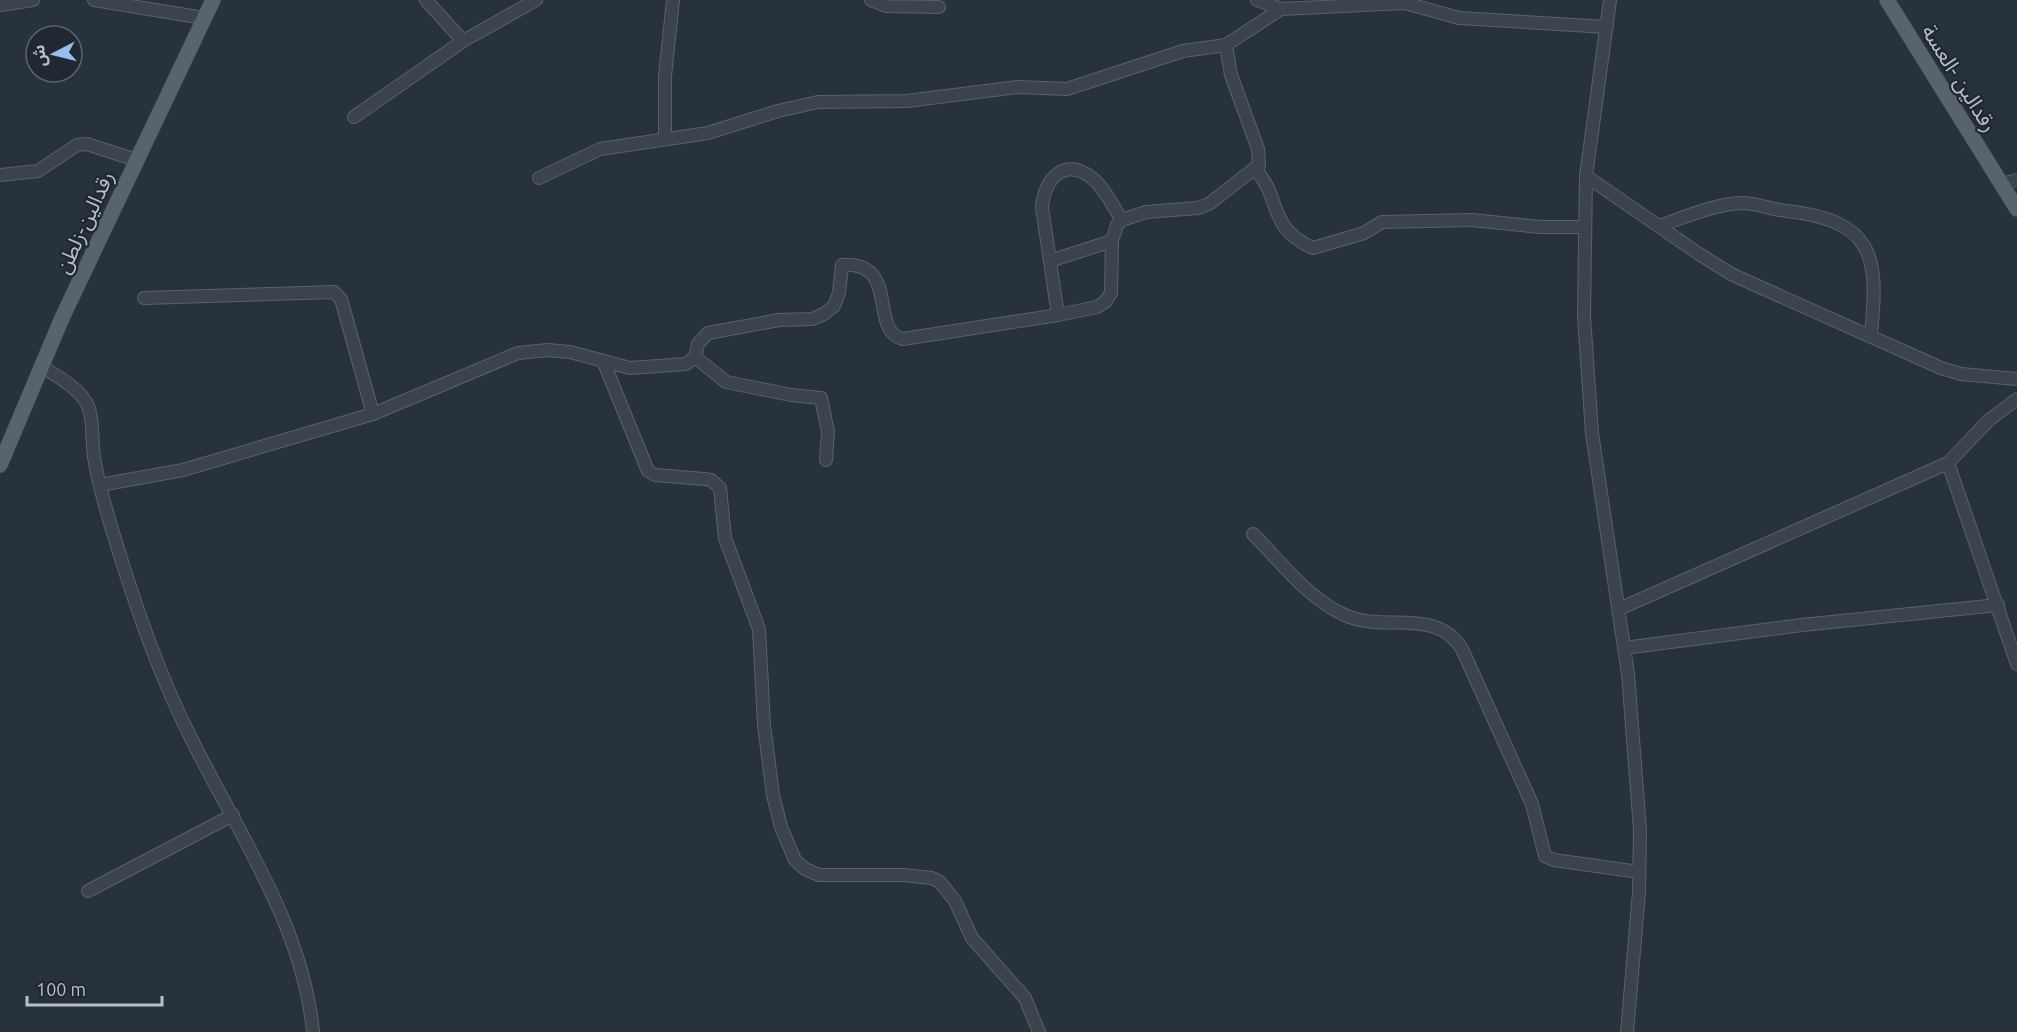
<svg xmlns="http://www.w3.org/2000/svg" width="2017" height="1032" font-family="Ubuntu,'Noto Sans Arabic',sans-serif">
<style>
.lines{fill:none;stroke-linecap:round;stroke-linejoin:round}
.minor-casing{stroke:#59626a;stroke-width:14}
.major-casing{stroke:#444d55;stroke-width:16}
.minor{stroke:#3b444c;stroke-width:12}
.major{stroke:#59636c;stroke-width:15}
.labels{text-anchor:middle;dominant-baseline:central;stroke-width:4.5;stroke-linejoin:round;paint-order:stroke}
.street-label{font-size:21px;fill:#b7bfc7;stroke:#202931}
</style>
<rect width="100%" height="100%" fill="#27323c"/>
<g class="lines">
<defs>
<g id="minor">
<path d="M94,0L204,18"/>
<path d="M426,0L463,41"/>
<path d="M871,0L886,6L939,7"/>
<path d="M1257,0L1281,9L1405,3L1459,18L1607,27"/>
<path d="M1610,0L1586,176L1584,316L1592,433L1628,674L1640,830L1639,892L1627,1032"/>
<path d="M0,5L33,0"/>
<path d="M354,117L463,41L536,0"/>
<path d="M665,137V76L673,0"/>
<path d="M1256,170C1282,199 1267,228 1313,248L1364,233L1382,222L1472,220L1540,227H1583"/>
<path d="M0,175L38,171L77,145L87,144L136,160"/>
<path d="M1586,176L1699,254L1733,275L1941,368L1961,374L2017,379"/>
<path d="M539,178L600,149L708,133L778,111L818,102L907,101L1018,87L1067,89L1183,51L1226,45L1281,9"/>
<path d="M2001,184L2017,180"/>
<path d="M1659,226C1685,217 1714,204 1742,203C1758,203 1772,210 1787,211C1874,221 1879,256 1871,334"/>
<path d="M1050,261L1112,241"/>
<path d="M144,298L334,292L341,299L373,414"/>
<path d="M1058,315L1042,207C1045,179 1064,156 1092,178C1105,188 1113,207 1122,220"/>
<path d="M695,357L726,382L791,395L821,398L828,432L826,460"/>
<path d="M604,363L648,471L655,475L704,479L711,480L720,488L725,538L759,629L764,725L773,795L781,827L795,860L805,869L819,875H903L932,878L940,882L955,901L972,938L1025,998L1039,1032"/>
<path d="M41,366C55,375 74,385 84,399C95,413 91,440 94,457C98,483 106,510 114,536C136,608 161,681 196,748C242,839 303,928 313,1032"/>
<path d="M1948,463L2017,664"/>
<path d="M100,485L183,470L373,414L518,353L548,350L570,352L630,368L686,364L695,357L698,344L708,333L779,320L812,319L824,314L834,306L839,293L842,265C901,261 868,331 903,339L1058,315L1097,307L1105,302L1111,293L1112,241L1117,225L1122,220L1146,212L1198,208L1209,204L1259,165L1258,149L1231,75L1226,45"/>
<path d="M1253,534C1281,562 1310,601 1347,616C1385,632 1436,607 1462,649L1532,804L1545,856L1554,860L1639,872"/>
<path d="M1619,609L1948,463L1989,420L2017,399"/>
<path d="M1624,648L1802,625L1998,605"/>
<path d="M88,891L233,815"/>
</g>
<g id="major">
<path d="M1887,0L2017,209"/>
<path d="M0,465L62,318L213,0"/>
</g>
</defs>
<!-- minor casing -->
<use href="#minor" class="minor-casing"/>
<!-- major casing -->
<use href="#major" class="major-casing"/>
<!-- minor -->
<use href="#minor" class="minor"/>
<!-- major -->
<use href="#major" class="major"/>
</g>
<g class="labels">
<!-- street labels -->
<g class="street-label">
<text transform="translate(1960 78) rotate(58)">رقدالين -العسة</text>
<text transform="translate(84 222) rotate(-65)">رقدالين-زلطن</text>
</g>
</g>
<!-- north arrow -->
<g transform="translate(54 54) rotate(263)"><circle r="28" fill="#202931" stroke="#5c656d" stroke-width="1.5"/>
<path d="M0-4.5L10 22L0 15L-10 22Z" fill="#97bfec"/>
<text y="-9" font-size="16" font-weight="bold" text-anchor="middle" fill="#b7bfc7">ش</text>
</g>
<!-- scale -->
<path d="M27 996v9h135v-9" fill="none" stroke="#b7bfc7" stroke-width="3"/>
<text x="36" y="996" font-size="18" fill="#b7bfc7" stroke="#202931" stroke-width="4.5" paint-order="stroke">100 m</text>
</svg>
